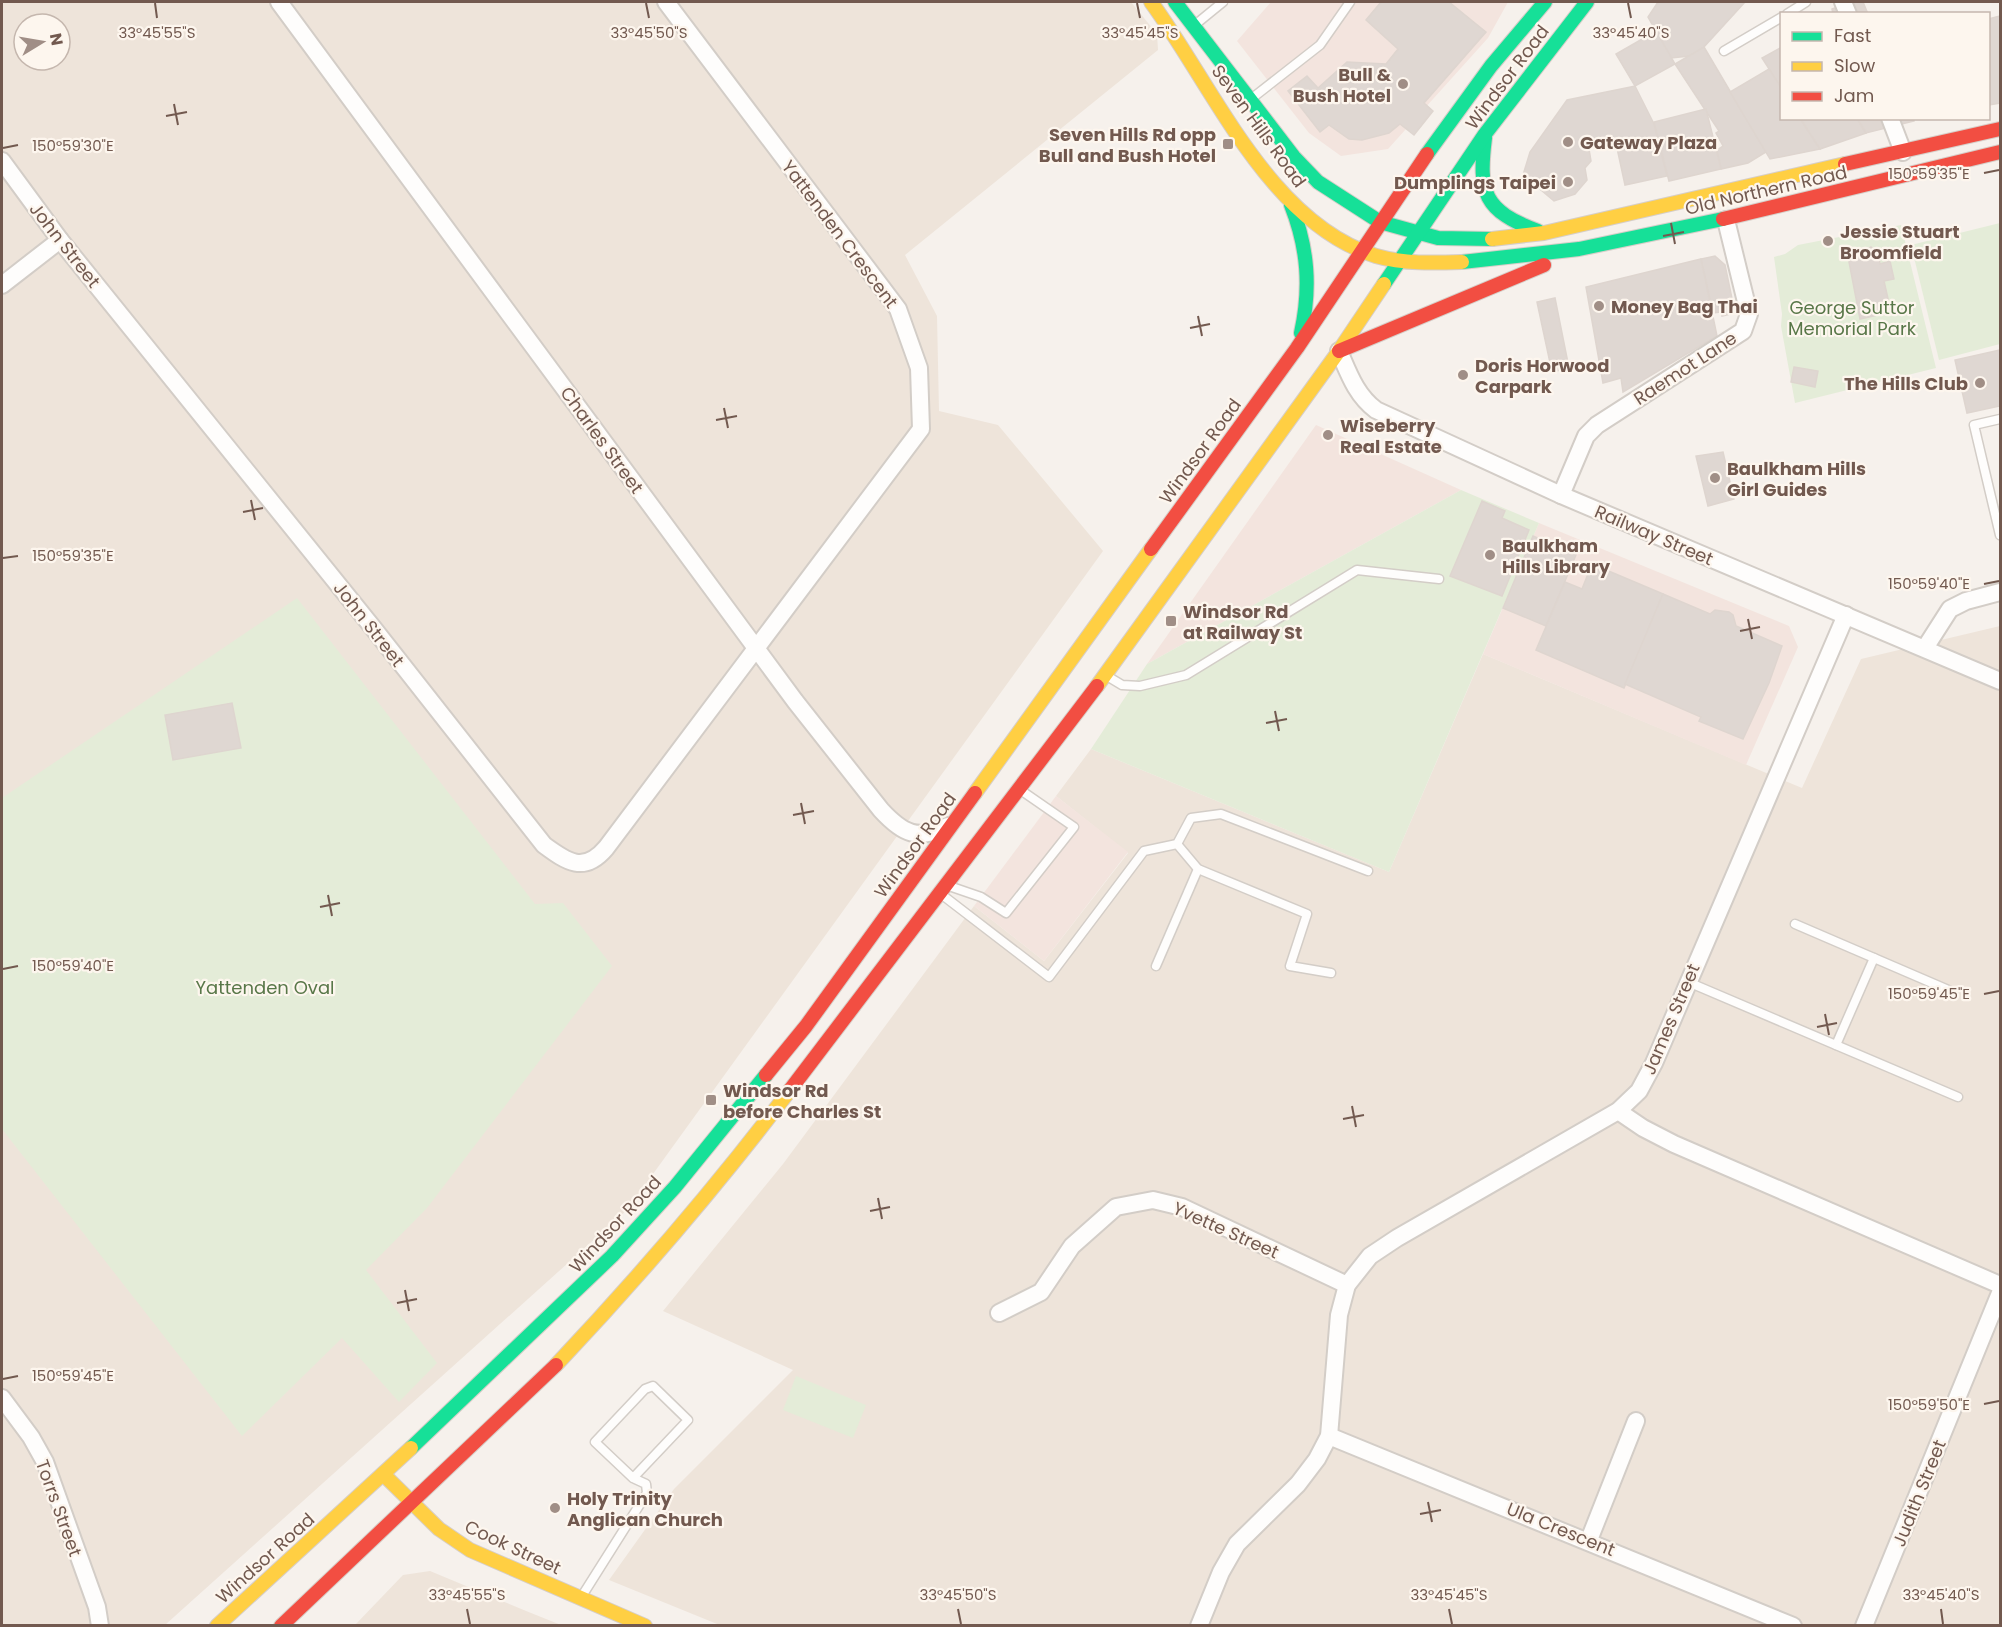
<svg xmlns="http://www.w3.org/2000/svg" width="2002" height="1627" font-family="Poppins,sans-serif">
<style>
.residential{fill:#eee4da;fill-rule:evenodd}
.commercial{fill:#f3e4de}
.green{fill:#e4ecd8}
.building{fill:#dfd7d2;stroke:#ded5cf;stroke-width:1.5}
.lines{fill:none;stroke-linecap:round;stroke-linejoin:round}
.lane-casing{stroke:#d3cdc7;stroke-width:11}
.street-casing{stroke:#d3cdc7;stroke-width:20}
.fast-casing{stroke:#d6cec8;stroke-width:16}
.slow-casing{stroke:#d6cec8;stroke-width:16}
.jam-casing{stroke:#d6cec8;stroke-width:16}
.lane{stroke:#fefdfc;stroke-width:8}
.street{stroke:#fefdfc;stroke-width:16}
.fast{stroke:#16e098;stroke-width:14}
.slow{stroke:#ffcf43;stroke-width:14}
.jam{stroke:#f24e42;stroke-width:14}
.ticks{fill:none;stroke:#72594f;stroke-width:2}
.poi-dot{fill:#a08e86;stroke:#fdf6ee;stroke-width:2}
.labels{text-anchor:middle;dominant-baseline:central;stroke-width:4.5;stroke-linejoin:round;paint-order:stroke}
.poi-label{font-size:18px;font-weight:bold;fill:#72594f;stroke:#fdf6ee;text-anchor:start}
.street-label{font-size:18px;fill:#72594f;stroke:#fdf6ee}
.park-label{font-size:18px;fill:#587748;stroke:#fdf6ee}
.ticks-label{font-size:15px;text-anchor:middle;fill:#72594f;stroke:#fdf6ee;stroke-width:4.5;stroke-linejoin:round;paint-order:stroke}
</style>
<rect width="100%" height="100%" fill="#f6f1ec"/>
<!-- residential -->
<g class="residential">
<path d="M2,2H1131L1157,34L1158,50L905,255L937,316L939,411L998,425L1103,551L627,1210L165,1625L2,1626ZM24,24H60V60H24Z"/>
<path d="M2000,626V1625L722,1626L609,1580L674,1489L793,1370L663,1311L783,1164L974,906L1044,961L1128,853L1056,796L1091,749L1389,872L1483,654L1802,788L1861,659Z"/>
<path d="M430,1571L531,1613L561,1625H355L403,1575Z"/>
</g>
<!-- commercial -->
<g class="commercial">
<path d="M1271,2H1508L1488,38L1388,149L1341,156L1309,133L1237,41Z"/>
<path d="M1316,425L1461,490L1147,664Z"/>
<path d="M1539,523L1789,626L1798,647L1746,765L1483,654Z"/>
<path d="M1056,796L1128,852L1044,961L974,906Z"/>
</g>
<!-- green -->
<g class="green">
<path d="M2000,223V344L1939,360L1911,245Z"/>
<path d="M1901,225L1936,368L1795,403L1781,326L1782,314L1774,257L1785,254L1798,245Z"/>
<path d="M1461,490L1539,523L1389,872L1091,749L1147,664Z"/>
<path d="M297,598L535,904L563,903L612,966L427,1208L366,1270L437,1363L399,1402L342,1338L242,1436L2,1129V798Z"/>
<path d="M796,1376L866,1405L853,1438L783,1410Z"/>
</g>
<!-- building -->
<g class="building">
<path d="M1381,2H1449L1486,32L1424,103L1433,111L1414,135L1400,124L1389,133L1362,140L1349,139L1329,125L1320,132L1288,91L1307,76L1318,88L1347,62L1386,64L1398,49L1366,20Z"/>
<path d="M1658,2H1745L1704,47L1690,56L1671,58L1648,17Z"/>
<path d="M1852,2H1863L1868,14H1833L1832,9Z"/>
<path d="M2000,16V103L1988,105V19Z"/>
<path d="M1656,31L1675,64L1635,86L1616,54Z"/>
<path d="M1704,47L1766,152L1748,163L1721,169L1717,150L1723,146L1716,133L1719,131L1675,64Z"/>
<path d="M1782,47V89L1762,58Z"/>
<path d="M1769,69L1782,89V118H1800L1820,149L1770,159L1730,92Z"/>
<path d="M1635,86L1654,124L1667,176L1625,185L1617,148L1605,140L1593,144L1589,149L1591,161L1585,168L1587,180L1575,194L1554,201L1523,175L1530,152L1567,100Z"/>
<path d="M1706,109L1721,169L1669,181L1654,122Z"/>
<path d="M1800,118H1857L1866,133L1820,149Z"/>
<path d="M1857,118H1913L1914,121L1866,133Z"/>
<path d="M1871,247L1875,251V259L1879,258L1880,264L1890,261L1894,279L1884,281L1891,312L1860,319L1849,262L1853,256Z"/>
<path d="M1715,256L1725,265L1735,313L1722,316L1721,312L1713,313L1701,259Z"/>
<path d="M1701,259L1717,336L1623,392L1621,378L1603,383L1586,287Z"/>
<path d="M1555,298L1569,368L1552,372L1537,302Z"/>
<path d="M2000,350V406L1967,413L1955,360Z"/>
<path d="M1794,367L1818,371L1815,387L1791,382Z"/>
<path d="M1723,452L1734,499L1708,506L1696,456Z"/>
<path d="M1482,501L1505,511L1502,518L1529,530L1502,596L1450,576Z"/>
<path d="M1533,536L1576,555L1546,626L1503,608Z"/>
<path d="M1592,564L1663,594L1624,688L1536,650L1565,582L1582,589Z"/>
<path d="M1663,594L1710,614L1715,610L1729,612L1733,615L1736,626L1782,646L1769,683L1743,739L1699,721L1701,717L1625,684Z"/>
<path d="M232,703L241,748L173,760L165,715Z"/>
</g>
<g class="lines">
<defs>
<g id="lane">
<path d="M1787,14L1806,2"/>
<path d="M1196,24L1223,2"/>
<path d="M1724,51L1782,17"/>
<path d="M1251,99L1320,45L1350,2"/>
<path d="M2000,419L1974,425L2000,535"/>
<path d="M1107,676L1122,685L1140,686L1186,675L1357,570L1439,579"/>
<path d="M1177,844L1198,869L1307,914L1290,966L1331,973"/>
<path d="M949,886L981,897L1006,913L1074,827L1022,791"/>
<path d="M941,894L1049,977L1144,851L1177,844L1191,818L1221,814L1368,871"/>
<path d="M1795,924L1953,992"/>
<path d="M1156,966L1198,869"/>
<path d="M1688,982L1958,1097"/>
<path d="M1836,1045L1874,958"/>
<path d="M582,1596L647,1493L646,1484L633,1478L595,1442L645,1389L653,1386L688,1420L633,1478"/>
</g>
<g id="street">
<path d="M279,2L795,701L881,810C903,834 918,841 948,826"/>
<path d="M1843,2L1848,14"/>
<path d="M1890,118L1903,152"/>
<path d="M2,161L60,240L374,629L544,845C567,862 584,874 606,848L921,429L919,368L898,309L666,2"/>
<path d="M2,285L60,240"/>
<path d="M1339,351C1349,374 1356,395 1376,410L1561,495L2000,681"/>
<path d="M1561,495L1586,436L1597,425L1743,331L1749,314L1726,220"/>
<path d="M1925,648L1950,609L1966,601L2000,592"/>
<path d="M1618,1111L1643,1128L1674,1144L2000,1285"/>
<path d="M999,1313L1041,1292L1072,1246L1116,1207L1153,1200L1182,1207L1347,1285"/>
<path d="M2,1398L31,1437L45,1462L97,1607L100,1626"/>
<path d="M1329,1436L1793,1626"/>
<path d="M1589,1540L1636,1421"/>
<path d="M1199,1626L1221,1572L1237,1544L1298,1484L1317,1459L1329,1436L1339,1315L1347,1285L1370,1256L1397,1238L1618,1111L1639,1091L1654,1063L1846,615"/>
<path d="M1864,1626L2000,1293"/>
</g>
<g id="fast">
<path d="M1175,2L1294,157L1318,182L1380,222L1438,238L1492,239"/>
<path d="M1485,138C1478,193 1484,211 1538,231"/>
<path d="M1427,154L1491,66L1545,2"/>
<path d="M1291,205C1308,248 1311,288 1301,333"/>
<path d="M1462,262L1579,249L1723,219"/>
<path d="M1384,284L1485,134L1587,2"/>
<path d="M411,1448L612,1256L675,1187L766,1075"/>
</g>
<g id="slow">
<path d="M1151,2C1213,86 1269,223 1376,256C1404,264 1433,263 1462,262"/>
<path d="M1492,239L1544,233L1845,164"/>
<path d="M1097,686L1339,351L1384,284"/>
<path d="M975,793L1151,549"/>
<path d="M556,1365C639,1277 717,1186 790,1090"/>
<path d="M383,1474L439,1529L470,1550L645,1626"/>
<path d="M217,1626L411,1448"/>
</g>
<g id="jam">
<path d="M1845,164L2000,129"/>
<path d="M1723,219L2000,152"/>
<path d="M1339,351L1544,265"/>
<path d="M1151,549L1297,348L1427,154"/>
<path d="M766,1075L806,1026L975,793"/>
<path d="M790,1090L1097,686"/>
<path d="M281,1626L556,1365"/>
</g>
</defs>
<!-- lane casing -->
<use href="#lane" class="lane-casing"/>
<!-- street casing -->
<use href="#street" class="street-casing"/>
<!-- fast casing -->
<use href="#fast" class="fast-casing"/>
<!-- slow casing -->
<use href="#slow" class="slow-casing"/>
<!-- jam casing -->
<use href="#jam" class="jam-casing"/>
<!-- lane -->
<use href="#lane" class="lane"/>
<!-- street -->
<use href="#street" class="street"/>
<!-- fast -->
<use href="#fast" class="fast"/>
<!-- slow -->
<use href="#slow" class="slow"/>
<!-- jam -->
<use href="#jam" class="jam"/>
</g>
<!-- ticks -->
<path class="ticks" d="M155,3L157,18M646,3L649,18M1137,3L1140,18M1628,3L1631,18M174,104L178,125M166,116L187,112M3,148L18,145M1984,173L1999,170M1671,223L1675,244M1663,236L1684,232M1198,316L1202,336M1190,328L1210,324M724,408L728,428M716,420L737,416M251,500L255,520M243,512L263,508M3,558L18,556M1984,584L1999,581M1748,619L1752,639M1740,631L1760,627M1275,711L1279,731M1266,723L1287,719M801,803L805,824M793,815L814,811M328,895L332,916M320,907L340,903M3,969L18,966M1984,994L1999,991M1825,1014L1829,1035M1817,1027L1837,1023M1352,1106L1356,1127M1343,1119L1364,1115M878,1198L882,1219M870,1211L890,1207M405,1290L409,1311M397,1303L417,1299M3,1379L18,1376M1984,1404L1999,1401M1428,1502L1432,1522M1420,1514L1441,1510M467,1609L470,1624M958,1609L961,1624M1449,1609L1452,1624M1941,1609L1943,1624"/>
<!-- markers -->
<g class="poi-dot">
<circle cx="1403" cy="84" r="6"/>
<circle cx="1568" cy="142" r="6"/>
<rect x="1222" y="138" width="12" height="12" rx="3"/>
<circle cx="1568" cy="182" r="6"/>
<circle cx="1828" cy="241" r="6"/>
<circle cx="1599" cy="306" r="6"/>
<circle cx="1463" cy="375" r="6"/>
<circle cx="1980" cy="383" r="6"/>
<circle cx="1328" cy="435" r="6"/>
<circle cx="1715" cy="478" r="6"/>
<circle cx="1490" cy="555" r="6"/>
<rect x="1165" y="615" width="12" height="12" rx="3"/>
<rect x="705" y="1094" width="12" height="12" rx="3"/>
<circle cx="555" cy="1508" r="6"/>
</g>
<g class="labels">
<!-- poi labels -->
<g class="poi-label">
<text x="1391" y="74" text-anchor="end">Bull &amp;<tspan x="1391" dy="21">Bush Hotel</tspan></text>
<text x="1216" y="134" text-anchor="end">Seven Hills Rd opp<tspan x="1216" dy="21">Bull and Bush Hotel</tspan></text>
<text x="1580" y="142">Gateway Plaza</text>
<text x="1556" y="182" text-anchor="end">Dumplings Taipei</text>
<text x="1840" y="231">Jessie Stuart<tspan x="1840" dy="21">Broomfield</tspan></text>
<text x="1611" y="306">Money Bag Thai</text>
<text x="1475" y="365">Doris Horwood<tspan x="1475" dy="21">Carpark</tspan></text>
<text x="1968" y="383" text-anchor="end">The Hills Club</text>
<text x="1340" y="425">Wiseberry<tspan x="1340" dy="21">Real Estate</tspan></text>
<text x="1727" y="468">Baulkham Hills<tspan x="1727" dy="21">Girl Guides</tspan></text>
<text x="1502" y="545">Baulkham<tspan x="1502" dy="21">Hills Library</tspan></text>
<text x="1183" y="611">Windsor Rd<tspan x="1183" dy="21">at Railway St</tspan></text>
<text x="723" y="1090">Windsor Rd<tspan x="723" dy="21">before Charles St</tspan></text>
<text x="567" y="1498">Holy Trinity<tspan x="567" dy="21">Anglican Church</tspan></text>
</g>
<!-- street labels -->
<g class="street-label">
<text transform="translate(1507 77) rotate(-53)">Windsor Road</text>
<text transform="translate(1259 126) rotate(54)">Seven Hills Road</text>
<text transform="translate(1766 190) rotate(-13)">Old Northern Road</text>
<text transform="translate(840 234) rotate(53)">Yattenden Crescent</text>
<text transform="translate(65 245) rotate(52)">John Street</text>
<text transform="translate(1685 368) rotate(-33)">Raemot Lane</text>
<text transform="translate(602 440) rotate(54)">Charles Street</text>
<text transform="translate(1200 451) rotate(-54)">Windsor Road</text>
<text transform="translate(1654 535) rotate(23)">Railway Street</text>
<text transform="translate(369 624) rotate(52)">John Street</text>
<text transform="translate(915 845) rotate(-54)">Windsor Road</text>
<text transform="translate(1671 1019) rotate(-67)">James Street</text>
<text transform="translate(615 1224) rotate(-47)">Windsor Road</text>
<text transform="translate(1226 1230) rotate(24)">Yvette Street</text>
<text transform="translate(1919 1493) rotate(-68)">Judith Street</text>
<text transform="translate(59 1508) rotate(70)">Torrs Street</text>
<text transform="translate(1561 1529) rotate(22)">Ula Crescent</text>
<text transform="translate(513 1547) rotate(25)">Cook Street</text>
<text transform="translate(265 1558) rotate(-42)">Windsor Road</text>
</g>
<!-- park labels -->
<g class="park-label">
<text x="1852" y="307">George Suttor<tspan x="1852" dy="21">Memorial Park</tspan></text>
<text x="265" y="987">Yattenden Oval</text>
</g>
</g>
<g class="ticks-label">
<text x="157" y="38">33°45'55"S</text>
<text x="649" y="38">33°45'50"S</text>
<text x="1140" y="38">33°45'45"S</text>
<text x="1631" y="38">33°45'40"S</text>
<text x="73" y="151">150°59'30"E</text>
<text x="1929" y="179">150°59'35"E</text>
<text x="73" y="561">150°59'35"E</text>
<text x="1929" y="589">150°59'40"E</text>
<text x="73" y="971">150°59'40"E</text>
<text x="1929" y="999">150°59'45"E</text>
<text x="73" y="1381">150°59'45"E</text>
<text x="1929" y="1410">150°59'50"E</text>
<text x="467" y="1600">33°45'55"S</text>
<text x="958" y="1600">33°45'50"S</text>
<text x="1449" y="1600">33°45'45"S</text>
<text x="1941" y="1600">33°45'40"S</text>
</g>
<!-- border -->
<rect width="2002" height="1627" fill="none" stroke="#72594f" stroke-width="6"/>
<!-- legend -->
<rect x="1780" y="12" width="210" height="108" fill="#fdf6ee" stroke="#c5b7ae" stroke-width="1.5"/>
<rect x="1792" y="32" width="30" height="9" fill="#16e098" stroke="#c5b7ae" stroke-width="1.5"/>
<text x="1834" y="42" font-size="18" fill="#72594f">Fast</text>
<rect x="1792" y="62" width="30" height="9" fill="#ffcf43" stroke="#c5b7ae" stroke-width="1.5"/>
<text x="1834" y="72" font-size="18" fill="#72594f">Slow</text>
<rect x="1792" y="92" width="30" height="9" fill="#f24e42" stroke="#c5b7ae" stroke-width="1.5"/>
<text x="1834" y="102" font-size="18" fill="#72594f">Jam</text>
<!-- north arrow -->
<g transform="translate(42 42) rotate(79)"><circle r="28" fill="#fdf6ee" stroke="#c5b7ae" stroke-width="1.5"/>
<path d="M0-4.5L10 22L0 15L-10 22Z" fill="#a08e86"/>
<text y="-9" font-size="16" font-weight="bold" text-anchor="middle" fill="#72594f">N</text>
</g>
</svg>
